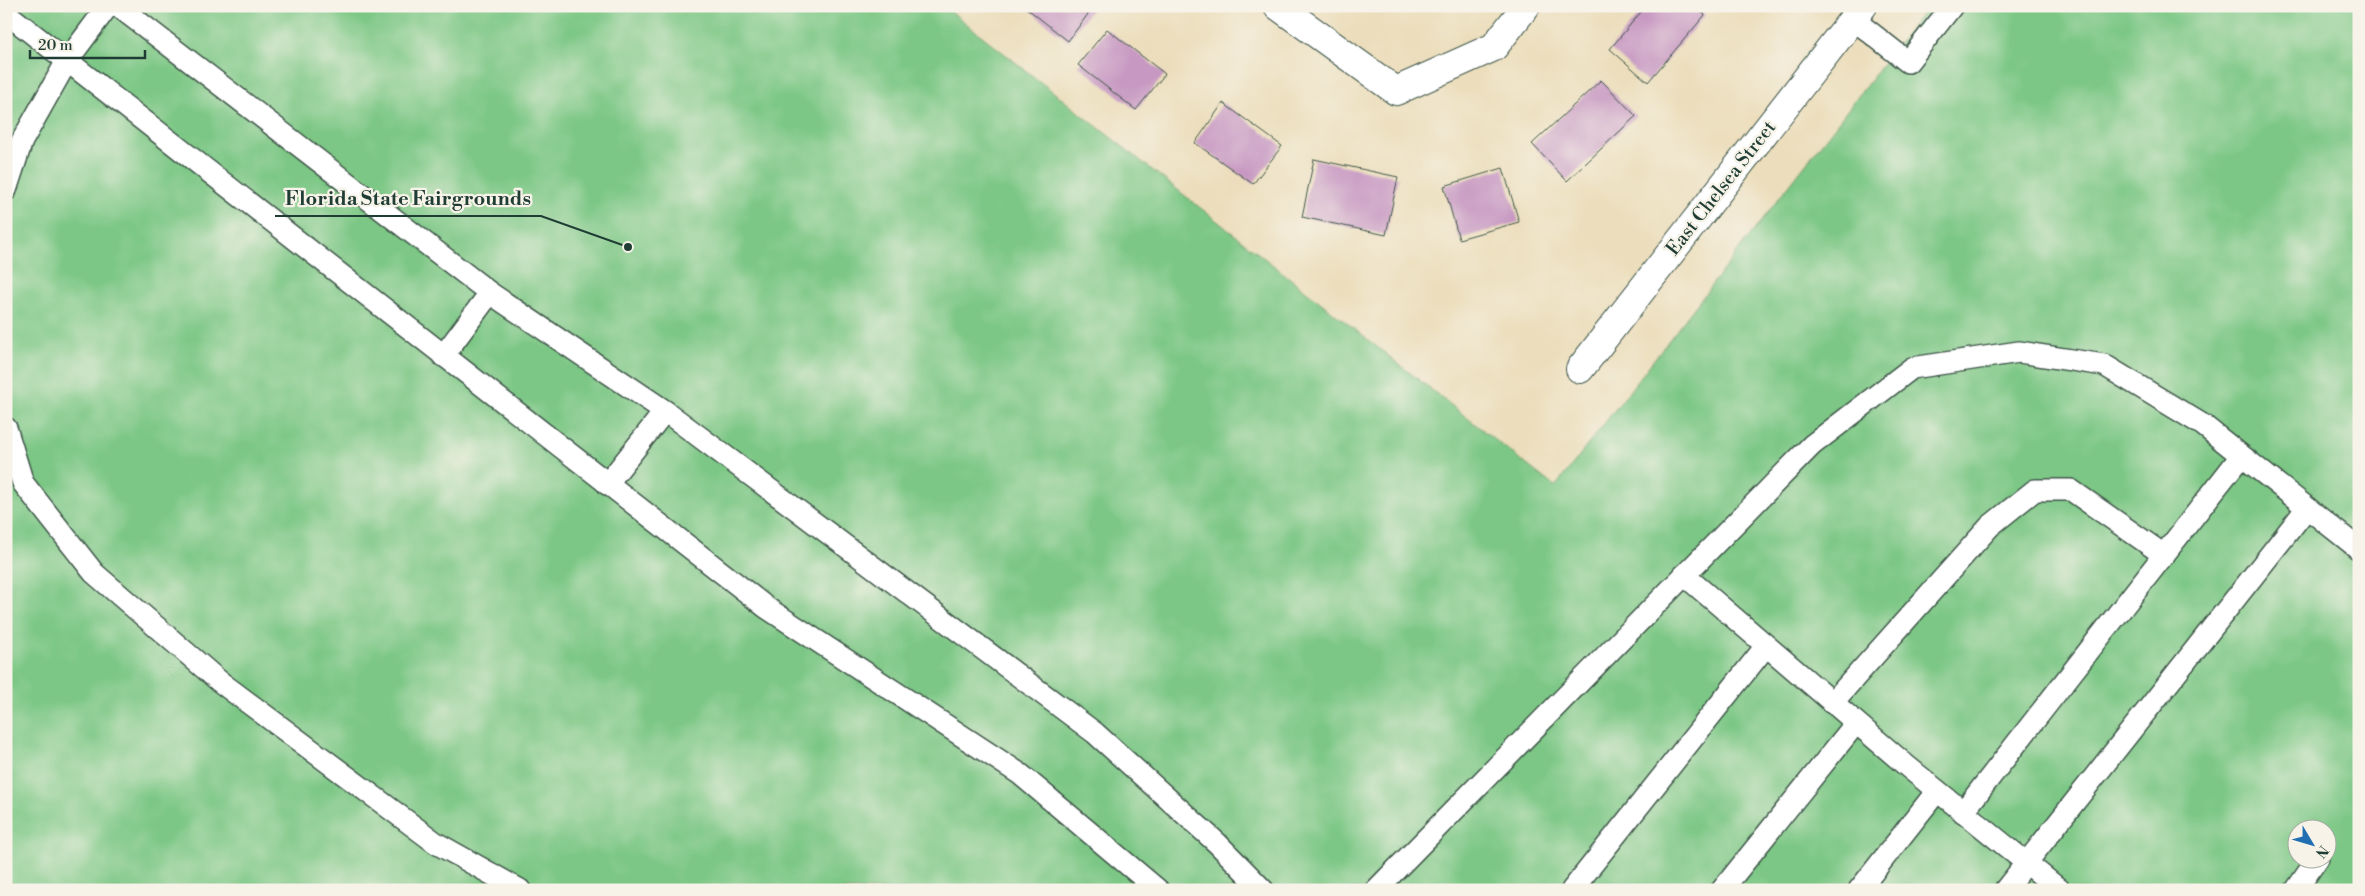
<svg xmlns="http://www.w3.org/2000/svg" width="2365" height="896" font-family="'Libre Bodoni',serif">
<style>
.green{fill:#7cc785;stroke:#4e825c;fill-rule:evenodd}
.building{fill:#c799c2}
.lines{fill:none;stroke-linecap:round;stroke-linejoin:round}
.lane-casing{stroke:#3e5548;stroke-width:24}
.street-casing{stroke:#3e5548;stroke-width:30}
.lane{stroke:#fff;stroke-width:21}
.street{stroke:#fff;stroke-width:28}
.labels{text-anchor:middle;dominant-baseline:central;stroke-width:4.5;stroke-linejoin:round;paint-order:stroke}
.street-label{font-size:19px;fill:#1f3d34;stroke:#f7f3e8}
.leader{fill:none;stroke:#1f3d34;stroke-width:2}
.callout-dot{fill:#1f3d34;stroke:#f7f3e8;stroke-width:2}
.callout-label{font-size:20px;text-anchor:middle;font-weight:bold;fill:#1f3d34;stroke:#f7f3e8;stroke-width:4.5;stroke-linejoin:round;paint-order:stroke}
</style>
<rect width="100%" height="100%" fill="#f7f3e8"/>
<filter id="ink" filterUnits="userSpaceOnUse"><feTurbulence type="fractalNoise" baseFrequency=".02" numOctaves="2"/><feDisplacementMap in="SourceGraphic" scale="10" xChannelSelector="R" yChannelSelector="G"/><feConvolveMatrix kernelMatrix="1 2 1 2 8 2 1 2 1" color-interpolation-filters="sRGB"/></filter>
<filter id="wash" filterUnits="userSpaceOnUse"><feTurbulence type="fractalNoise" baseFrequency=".0096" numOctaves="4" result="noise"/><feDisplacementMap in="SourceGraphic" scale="20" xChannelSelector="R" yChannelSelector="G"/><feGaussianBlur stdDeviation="1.12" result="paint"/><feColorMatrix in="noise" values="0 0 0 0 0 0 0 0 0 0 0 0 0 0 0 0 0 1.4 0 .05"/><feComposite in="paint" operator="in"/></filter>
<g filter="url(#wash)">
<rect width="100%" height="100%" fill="#ecdebc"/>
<!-- green -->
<path class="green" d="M6,6H944L1555,487L1928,6H2359V890H6ZM2298,828H2328V858H2298Z"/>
<g id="blocks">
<!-- building -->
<g class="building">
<path d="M1024,6H1094L1068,41Z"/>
<path d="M1646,6H1695L1705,15L1648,82L1610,49Z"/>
<path d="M1107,29L1165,74L1136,110L1078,65Z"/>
<path d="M1601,80L1636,116L1567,181L1532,144Z"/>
<path d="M1223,103L1282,146L1253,184L1195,143Z"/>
<path d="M1314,159L1398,177L1386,235L1302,217Z"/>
<path d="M1503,168L1519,222L1459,239L1444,186Z"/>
</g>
</g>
</g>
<g filter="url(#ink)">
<use href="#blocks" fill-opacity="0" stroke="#3e5548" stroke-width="1"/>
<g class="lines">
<defs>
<g id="lane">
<path d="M118,6L490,293L665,411L1095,733L1217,843L1263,890"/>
<path d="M6,13L767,608L1020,774L1158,890"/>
<path d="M1853,19L1908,62L1952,6"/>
<path d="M6,190L22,141L67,61L108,6"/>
<path d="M443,356L490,293"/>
<path d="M6,428L23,483L94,573L219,681L436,843L520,890"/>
<path d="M607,484L665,411"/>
<path d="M1684,575L1908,767L2060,890"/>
<path d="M1832,703L1990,526L2035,490H2071L2164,555"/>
<path d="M1963,812L2241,456"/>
<path d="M1376,890L1812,445L1912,368L2019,352L2104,365L2203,425L2359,549"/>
<path d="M1572,890L1766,646"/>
<path d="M1722,890L1856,723"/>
<path d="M1859,890L1937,791"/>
<path d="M2005,890L2307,508"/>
<path d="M2296,890L2318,858"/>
</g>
<g id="street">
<path d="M1278,6L1396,91L1494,47L1526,6"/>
<path d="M1580,369L1863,6"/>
</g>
</defs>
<!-- lane casing -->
<use href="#lane" class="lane-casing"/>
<!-- street casing -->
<use href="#street" class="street-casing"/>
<!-- lane -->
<use href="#lane" class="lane"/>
<!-- street -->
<use href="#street" class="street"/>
</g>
</g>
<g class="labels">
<!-- street labels -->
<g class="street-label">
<text transform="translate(1721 188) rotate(-52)">East Chelsea Street</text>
</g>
</g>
<!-- callouts -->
<path class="leader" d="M628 247L541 216H275"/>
<circle class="callout-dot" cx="628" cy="247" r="5"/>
<g class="callout-label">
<text x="408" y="205">Florida State Fairgrounds</text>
</g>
<!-- margin -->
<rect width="2365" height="896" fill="none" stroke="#f7f3e8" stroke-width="25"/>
<!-- north arrow -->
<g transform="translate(2312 844) rotate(128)"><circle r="24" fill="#f7f3e8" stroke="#a1aaa0"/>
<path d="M0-4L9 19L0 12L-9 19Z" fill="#1f6fb2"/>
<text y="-8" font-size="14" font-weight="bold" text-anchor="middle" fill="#1f3d34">N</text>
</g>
<!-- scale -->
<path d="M30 50v8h115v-8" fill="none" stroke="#1f3d34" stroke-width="2.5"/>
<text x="38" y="50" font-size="15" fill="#1f3d34" stroke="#f7f3e8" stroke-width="4" paint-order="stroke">20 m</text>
</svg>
